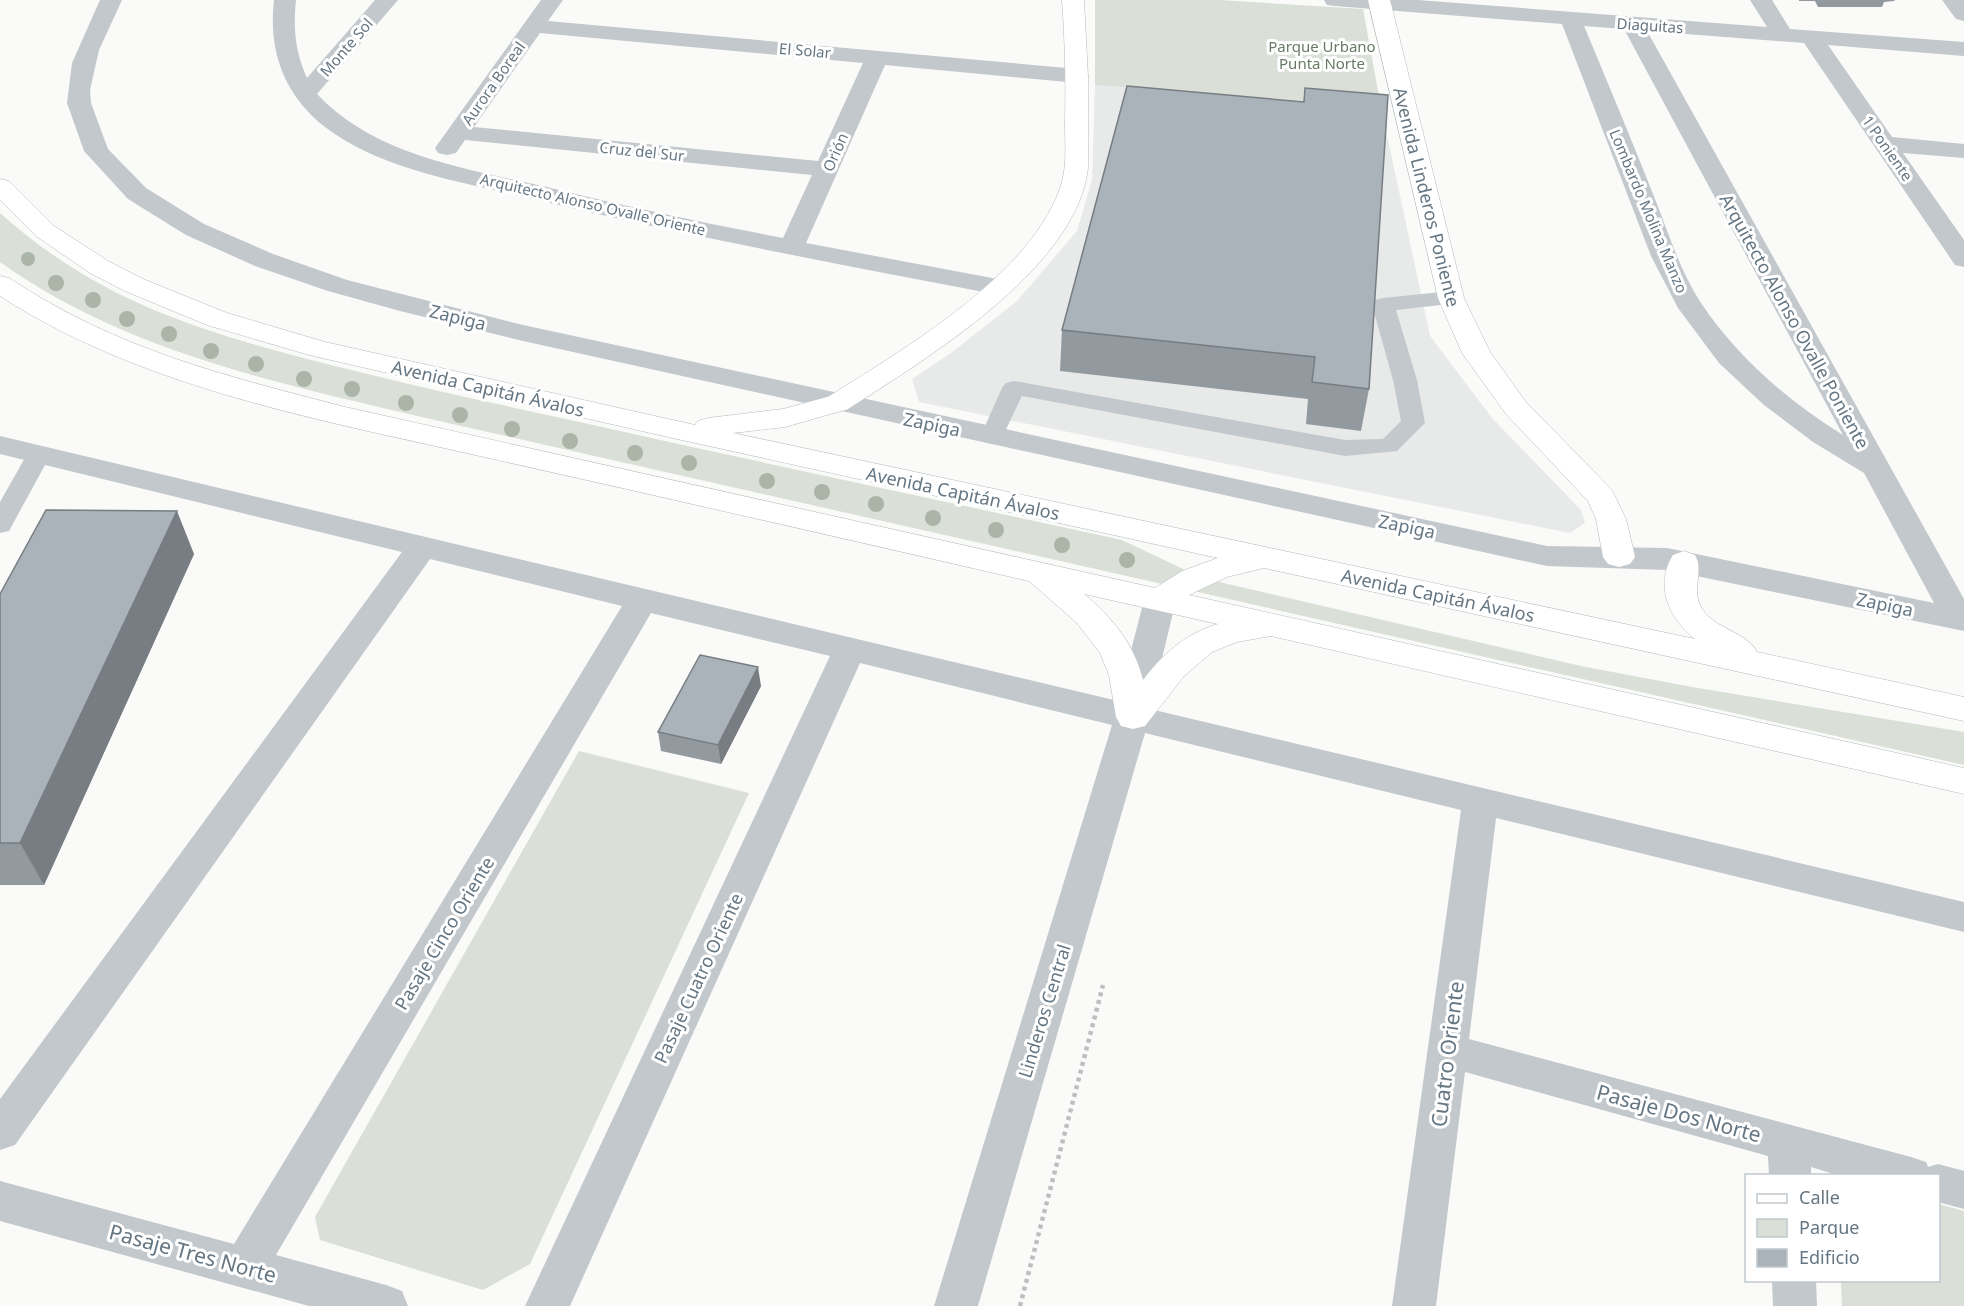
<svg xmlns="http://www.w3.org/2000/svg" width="1964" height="1306" font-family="'Noto Sans',sans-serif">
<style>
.built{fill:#e8e9e9}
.green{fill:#dadfd7}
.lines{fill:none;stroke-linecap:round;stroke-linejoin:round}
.secondary-casing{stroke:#b3babf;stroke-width:1}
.highway-casing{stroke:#b4b9bd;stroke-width:1}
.path{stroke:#bbbfc2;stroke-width:4.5;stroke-dasharray:4 4;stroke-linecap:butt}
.lane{fill:#c3c8cc;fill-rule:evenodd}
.street{fill:#c3c8cc;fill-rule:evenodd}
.secondary{fill:#fff;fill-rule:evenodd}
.highway{fill:#fff;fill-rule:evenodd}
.tree{fill:#aab4a7}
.wall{fill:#929a9f}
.shaded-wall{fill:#777d82}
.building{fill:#aab3b9;stroke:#777d82;stroke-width:1.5}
.labels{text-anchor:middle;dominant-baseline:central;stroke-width:6;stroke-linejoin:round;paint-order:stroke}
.far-street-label{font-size:15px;fill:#657683;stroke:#fff}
.far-park-label{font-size:15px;fill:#687a64;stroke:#fff}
.street-label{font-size:18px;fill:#657683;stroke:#fff}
.near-street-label{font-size:21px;fill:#657683;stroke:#fff}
</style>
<rect width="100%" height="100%" fill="#fafaf8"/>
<!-- built -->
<path class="built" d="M1095,85L1381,107L1430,336L1492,418L1581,510L1585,523L1570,533L919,402L912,379L951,353L1017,301L1077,231L1092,180Z"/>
<!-- green -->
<g class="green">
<path d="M1095,0H1219L1363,9L1381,107L1095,85Z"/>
<path d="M0,213C100,303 208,334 335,366C418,387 501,405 584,423C763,463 943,501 1122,540L1202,578L1581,666L1692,687L1964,732V765L426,418C278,383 126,352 0,262Z"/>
<path d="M579,751L749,793L530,1264L483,1290L320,1240L315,1217Z"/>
<path d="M1939,1204L1964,1211V1306H1842L1841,1281L1938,1280Z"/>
</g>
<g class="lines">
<defs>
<g id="secondary">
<path d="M1062,0H1084L1088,77V168C1077,268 926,359 848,409L838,412L828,409L824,403L828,397C905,348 1035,273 1062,182C1067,163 1065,142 1065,123C1066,82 1065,41 1062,0Z"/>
<path d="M1368,0H1390L1464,298L1490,352L1526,402L1612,490L1626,519L1635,557L1630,564L1619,567L1608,564L1603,557L1596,519L1588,501L1506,414L1462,353L1438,298Z"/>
</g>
<path id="highway" d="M0,179L9,181L54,226L108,261L143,279L227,313L325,342L668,419L695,425L698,421L708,418L783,409L838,394L848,397L852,403L848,409L785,427L733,433L1695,639C1669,619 1654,585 1673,555L1684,551L1695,555C1704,570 1692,588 1700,605C1711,629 1747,631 1757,652L1964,697V721L1264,568L1227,577L1189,595L1964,768V794L1271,636L1237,642L1212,652L1184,676L1145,726L1133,729L1121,726L1116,717L1109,675L1100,653L1077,623L1029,581C850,540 672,499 493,459C327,421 145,390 0,296V276L9,278C118,350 222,375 345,407L1155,588L1182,571L1218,558L668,437L309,355L207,325L125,291L90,273L36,236L0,200ZM1084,594L1218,624C1186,633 1163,654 1143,680C1135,645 1111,616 1084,594Z"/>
</defs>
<!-- secondary casing -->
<use href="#secondary" class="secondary-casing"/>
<!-- highway casing -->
<use href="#highway" class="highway-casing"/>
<!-- path -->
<path class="path" d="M1020,1306L1103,985"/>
<!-- lane -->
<g class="lane">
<path d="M1451,291L1459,293L1462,298L1459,303L1396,310L1417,380L1425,423L1397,451L1345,456L1022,396L1000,442L992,444L984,442L980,437L1002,388L1006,383L1014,381L1345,440L1383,439L1401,421L1393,380L1372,305L1375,300L1383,298Z"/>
<path d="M39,446L48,449L51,454L9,531L0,533V502L30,449Z"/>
</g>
<!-- street -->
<g class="street">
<path d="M100,0H122L99,50L90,90L91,103L108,149L146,188L204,224L273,254L347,280L523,325L1547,546L1667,548L1934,603L1864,473L1813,442L1764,405L1719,363L1678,308L1651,256L1562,24L1335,6L1327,5L1324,0H1418L1767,27L1750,0H1772L1790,29L1964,42V56L1828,45L1892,137L1964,144V158L1903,153L1964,240V267L1955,265L1804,43L1647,31L1964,599V631L1667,570L1547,566L523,341L400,311L328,291L255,266L186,235L128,199L84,151L67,103L72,63ZM1584,26L1624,29L1843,435C1788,401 1737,357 1701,303C1680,271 1669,234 1655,199C1632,141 1608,83 1584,26Z"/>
<path d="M274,0H296C293,27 295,52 307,78L375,0H398L317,94C376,157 470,169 551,188C628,207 705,223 783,238L812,175L465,140L456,153L447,155L438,153L435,148L541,0H563L548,21L1078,69L1086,71L1089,76L1086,81L1078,83L885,65L806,243L1008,281L1012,287L1008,293L999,295C843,265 688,236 533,199C464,182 383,171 325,127C284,95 268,51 274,0ZM540,33L863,63L818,161L474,127Z"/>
<path d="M1942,0H1964V21L1956,19Z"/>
<path d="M0,436L1118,701L1144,600L1149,592L1160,589L1171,592L1176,600L1150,709L1964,902V932L1496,818L1469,1039L1911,1157L1926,1162L1928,1167L1938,1164L1964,1171V1209L1938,1202V1176H1840L1811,1167V1176H1769L1768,1156L1465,1072L1436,1306H1392L1461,810L1145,733L978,1306H934L1112,725L860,663L570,1306H525L830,656L651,613L276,1255L386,1285L402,1291L408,1306H309L0,1221V1181L234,1244L622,606L430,559L15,1145L0,1150V1099L402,552L0,454Z"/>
<path d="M1772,1280H1816L1817,1306H1773Z"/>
</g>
<!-- secondary -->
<use href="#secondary" class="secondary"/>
<!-- highway -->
<use href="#highway" class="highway"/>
</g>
<!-- trees -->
<g class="tree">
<circle cx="28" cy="259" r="7"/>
<circle cx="56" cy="283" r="8"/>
<circle cx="93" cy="300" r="8"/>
<circle cx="127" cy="319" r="8"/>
<circle cx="169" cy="334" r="8"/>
<circle cx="211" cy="351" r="8"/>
<circle cx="256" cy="364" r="8"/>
<circle cx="304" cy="379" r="8"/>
<circle cx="352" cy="389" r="8"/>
<circle cx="406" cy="403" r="8"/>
<circle cx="460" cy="415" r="8"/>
<circle cx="512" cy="429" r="8"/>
<circle cx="570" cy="441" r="8"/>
<circle cx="635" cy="453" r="8"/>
<circle cx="689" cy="463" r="8"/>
<circle cx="767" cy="481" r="8"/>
<circle cx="822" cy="492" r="8"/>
<circle cx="876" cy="504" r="8"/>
<circle cx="933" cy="518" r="8"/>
<circle cx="996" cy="530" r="8"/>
<circle cx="1062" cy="545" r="8"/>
<circle cx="1127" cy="560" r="8"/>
</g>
<!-- wall -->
<g class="wall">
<path d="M1799,0H1895L1894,1L1884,2L1882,7H1818L1815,1H1799Z"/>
<path d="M1127,86L1369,389L1361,431L1306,424L1308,399L1060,371L1062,330Z"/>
<path d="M194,554L44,885H0V594Z"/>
<path d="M761,686L721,764L661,751L658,732Z"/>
</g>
<!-- shaded-wall -->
<g class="shaded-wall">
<path d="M177,511L194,554L44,885L20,843Z"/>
<path d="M758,667L761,686L721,764L718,745Z"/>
</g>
<!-- building -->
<g class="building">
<path d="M1127,86L1304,102L1305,88L1388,95L1369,389L1312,382L1315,357L1062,330Z"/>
<path d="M46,510L177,511L20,843H0V594Z"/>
<path d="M700,655L758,667L718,745L658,732Z"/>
</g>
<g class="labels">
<!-- far-street labels -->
<g class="far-street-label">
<text transform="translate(1650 25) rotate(4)">Diaguitas</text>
<text transform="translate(346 47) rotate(-49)">Monte Sol</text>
<text transform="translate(805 50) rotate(5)">El Solar</text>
<text transform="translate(493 83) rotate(-55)">Aurora Boreal</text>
<text transform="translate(1888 148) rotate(55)">1 Poniente</text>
<text transform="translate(642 151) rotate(6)">Cruz del Sur</text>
<text transform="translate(835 152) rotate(-66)">Orión</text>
<text transform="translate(593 204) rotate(13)">Arquitecto Alonso Ovalle Oriente</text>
<text transform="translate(1649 211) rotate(67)">Lombardo Molina Manzo</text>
</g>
<!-- far-park labels -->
<g class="far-park-label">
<text x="1322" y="46">Parque Urbano<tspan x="1322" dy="17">Punta Norte</tspan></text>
</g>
<!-- street labels -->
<g class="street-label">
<text transform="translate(1427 197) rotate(76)">Avenida Linderos Poniente</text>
<text transform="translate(458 317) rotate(14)">Zapiga</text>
<text transform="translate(1795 321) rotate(61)">Arquitecto Alonso Ovalle Poniente</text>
<text transform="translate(488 388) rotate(13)">Avenida Capitán Ávalos</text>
<text transform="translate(932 424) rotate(12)">Zapiga</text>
<text transform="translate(963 493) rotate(12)">Avenida Capitán Ávalos</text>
<text transform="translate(1407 526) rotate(12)">Zapiga</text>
<text transform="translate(1438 595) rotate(12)">Avenida Capitán Ávalos</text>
<text transform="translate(1885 604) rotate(12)">Zapiga</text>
<text transform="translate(444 933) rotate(-59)">Pasaje Cinco Oriente</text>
<text transform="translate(698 978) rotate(-65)">Pasaje Cuatro Oriente</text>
<text transform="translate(1044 1011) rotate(-73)">Linderos Central</text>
</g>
<!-- near-street labels -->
<g class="near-street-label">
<text transform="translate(1447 1054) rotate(-83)">Cuatro Oriente</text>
<text transform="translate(1679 1113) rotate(15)">Pasaje Dos Norte</text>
<text transform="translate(193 1253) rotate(15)">Pasaje Tres Norte</text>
</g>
</g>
<!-- legend -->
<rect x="1745" y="1174" width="195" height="108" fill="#ffffff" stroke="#c1c8cd" stroke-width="1.5"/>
<rect x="1757" y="1194" width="30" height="9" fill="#ffffff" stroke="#c1c8cd" stroke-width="1.5"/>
<text x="1799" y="1204" font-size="18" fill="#657683">Calle</text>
<rect x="1757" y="1219" width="30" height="18" fill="#dadfd7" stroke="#c1c8cd" stroke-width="1.5"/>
<text x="1799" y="1234" font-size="18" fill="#657683">Parque</text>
<rect x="1757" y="1249" width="30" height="18" fill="#aab3b9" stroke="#c1c8cd" stroke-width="1.5"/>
<text x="1799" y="1264" font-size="18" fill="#657683">Edificio</text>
</svg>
